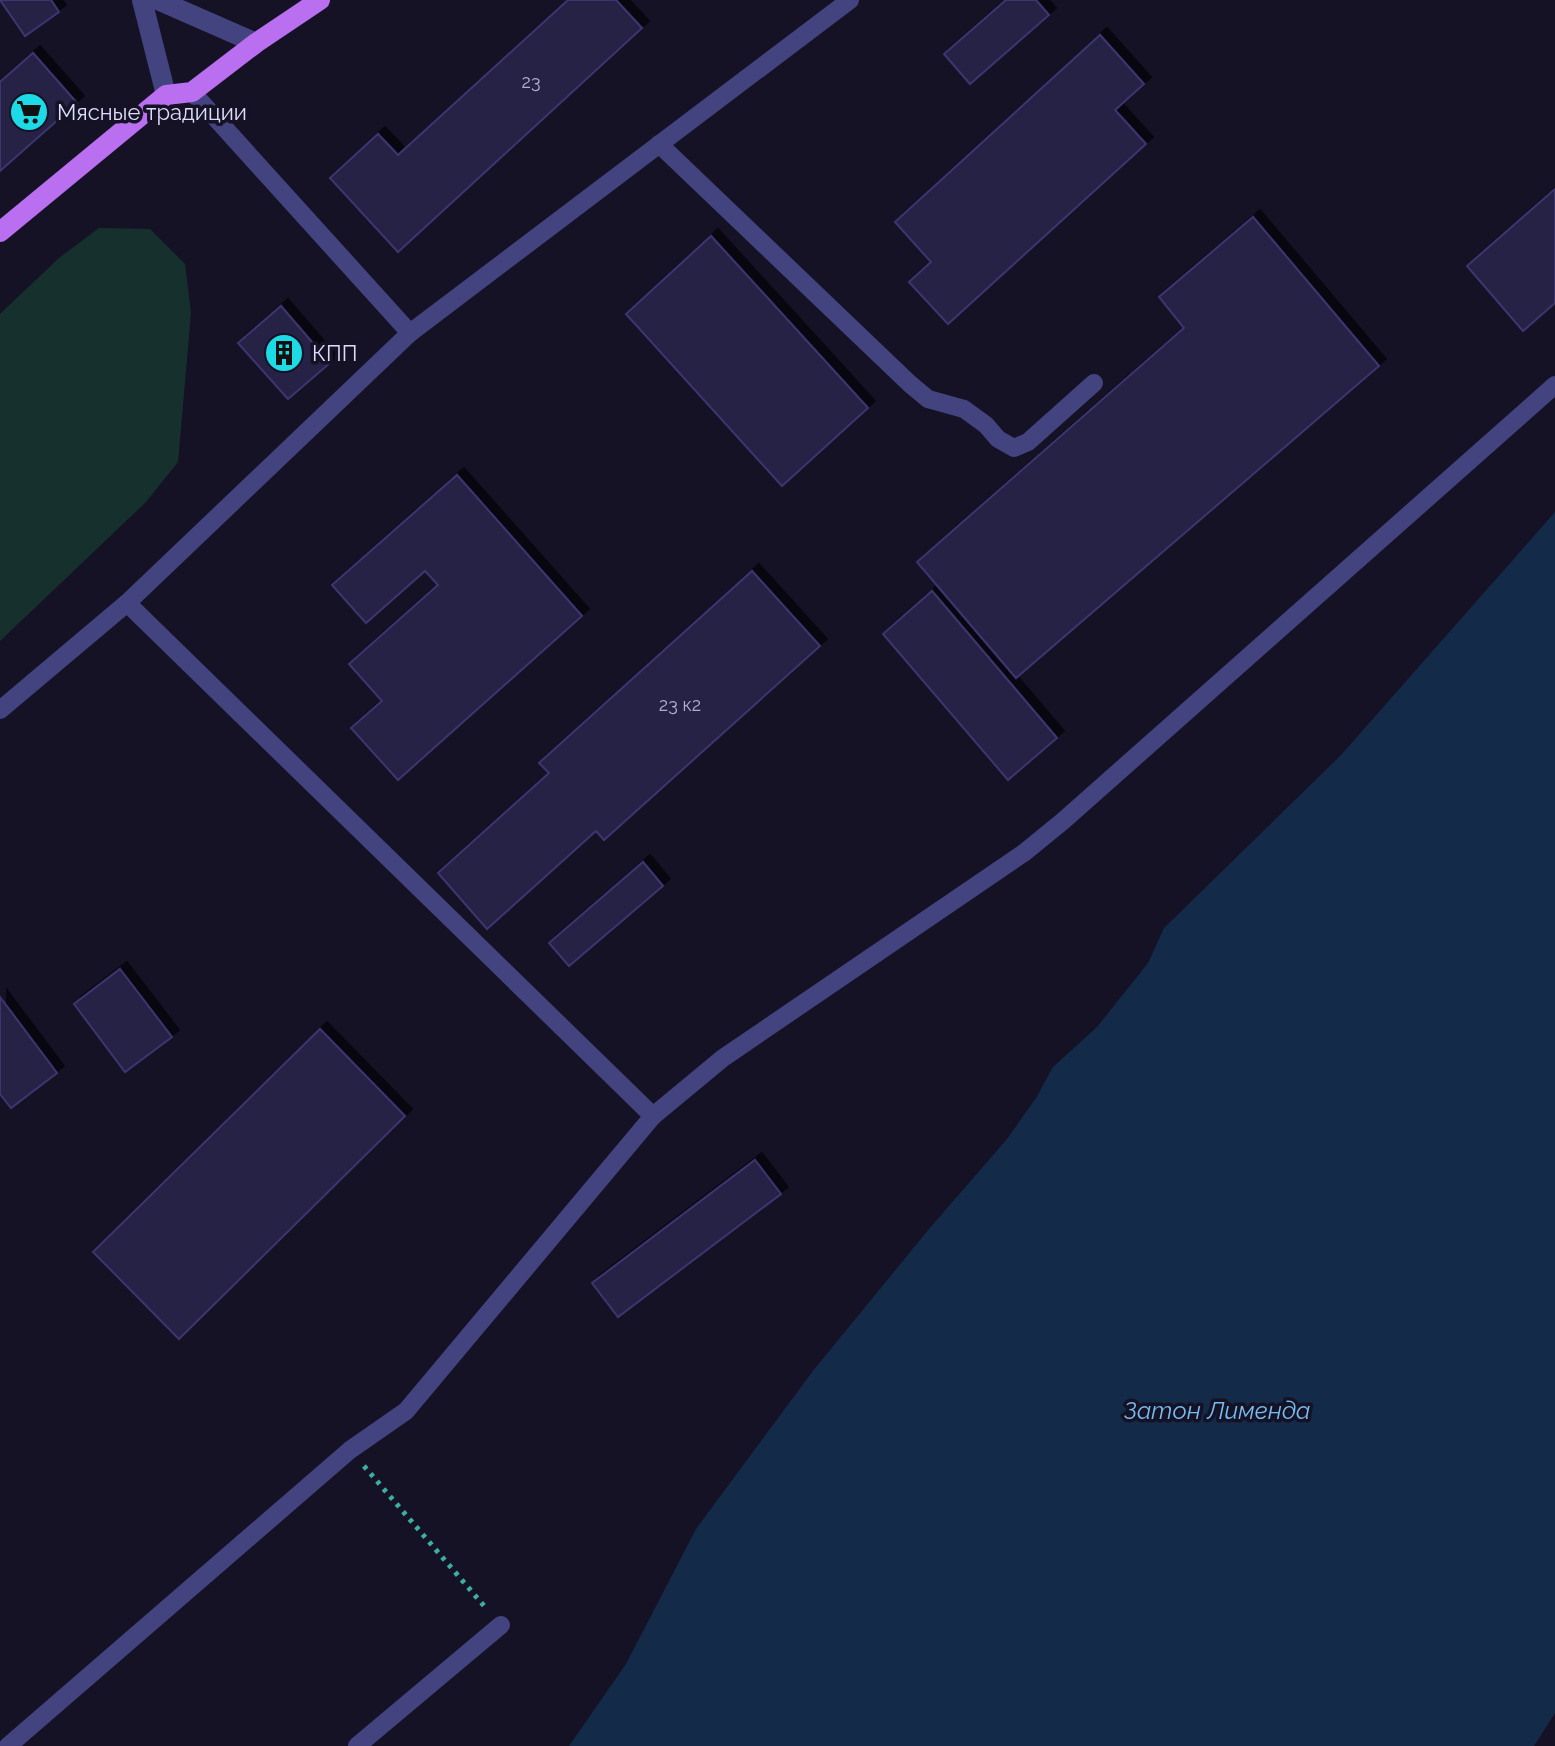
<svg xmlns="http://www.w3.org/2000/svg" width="1555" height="1746" font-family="Raleway,sans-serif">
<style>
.green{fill:#16302e}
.water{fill:#142a49}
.building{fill:#262045;stroke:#3e356f;stroke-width:2;filter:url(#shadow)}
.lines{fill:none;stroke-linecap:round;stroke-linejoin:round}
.path{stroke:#3daea2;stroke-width:5;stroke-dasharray:4 6;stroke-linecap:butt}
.service{stroke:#434380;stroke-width:18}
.minor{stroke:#434380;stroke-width:20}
.primary{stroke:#ba6ef0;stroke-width:20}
.labels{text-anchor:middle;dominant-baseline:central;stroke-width:7;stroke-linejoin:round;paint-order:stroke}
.number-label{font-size:18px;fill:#b0adce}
.poi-label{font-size:22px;fill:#dedcfb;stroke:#151226;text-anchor:start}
.water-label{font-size:24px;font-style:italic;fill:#75bcf0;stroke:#151226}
</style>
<defs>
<filter id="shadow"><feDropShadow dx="7" dy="-7" stdDeviation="0" flood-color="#0009"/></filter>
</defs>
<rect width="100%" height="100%" fill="#151226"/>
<!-- green -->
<path class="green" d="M99,228L150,229L185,264L191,313L178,462L146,502L0,641V314L59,258Z"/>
<!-- water -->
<path class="water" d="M1555,512V1713L1534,1746H569L626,1664L696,1529L812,1372L929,1229L1007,1139L1036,1098L1053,1067L1097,1027L1148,963L1164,928L1341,755Z"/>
<!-- building -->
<g class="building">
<path d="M0,0H51L59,12L25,36Z"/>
<path d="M568,0H616L642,28L398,252L330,178L378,134L398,155Z"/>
<path d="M1006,0H1036L1049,15L970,84L944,54Z"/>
<path d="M1100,35L1144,84L1115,110L1146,144L948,324L909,282L931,262L895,222Z"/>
<path d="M33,53L77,103L0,171V82Z"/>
<path d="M1555,189V303L1523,331L1467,266Z"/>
<path d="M1253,217L1379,366L1016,678L917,562L1184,328L1159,297Z"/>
<path d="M711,236L868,408L782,486L626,314Z"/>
<path d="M281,306L330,363L288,399L238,343Z"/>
<path d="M457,475L582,616L398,780L351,728L382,701L349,664L438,585L425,571L366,623L332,585Z"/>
<path d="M752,571L820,646L604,840L596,831L487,929L438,873L549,773L539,763Z"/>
<path d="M932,591L1057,738L1008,780L883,634Z"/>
<path d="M643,862L663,886L569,966L549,943Z"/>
<path d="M120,969L172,1037L125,1072L74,1004Z"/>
<path d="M0,997L57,1073L11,1108L0,1094Z"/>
<path d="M320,1029L405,1116L179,1339L93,1252Z"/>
<path d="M755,1160L781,1194L618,1317L592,1283Z"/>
</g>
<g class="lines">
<!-- path -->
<path class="path" d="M364,1466L485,1607"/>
<!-- service -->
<g class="service">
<path d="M192,92L410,333"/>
<path d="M659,144L910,384L928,399L964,409L986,425L998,439L1014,448L1028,442L1094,383"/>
<path d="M127,603L653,1116"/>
<path d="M0,710L127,603L410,333L850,0"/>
<path d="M8,1746L350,1450L406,1411L653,1116L723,1058L1025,852L1063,821L1555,385"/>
<path d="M357,1746L501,1625"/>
</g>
<!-- minor -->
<g class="minor">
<path d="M142,0L166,95"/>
<path d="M158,0L256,43"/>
</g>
<!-- primary -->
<path class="primary" d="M0,232L166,95L192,92L256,43L320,0"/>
</g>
<!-- icons -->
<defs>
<symbol id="supermarket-disc" viewBox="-11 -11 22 22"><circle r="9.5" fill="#1cdbe7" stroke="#151226"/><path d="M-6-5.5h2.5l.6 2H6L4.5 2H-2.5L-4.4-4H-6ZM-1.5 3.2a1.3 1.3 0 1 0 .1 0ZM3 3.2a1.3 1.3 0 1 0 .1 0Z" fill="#111"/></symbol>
<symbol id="building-disc" viewBox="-11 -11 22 22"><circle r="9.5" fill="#1cdbe7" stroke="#151226"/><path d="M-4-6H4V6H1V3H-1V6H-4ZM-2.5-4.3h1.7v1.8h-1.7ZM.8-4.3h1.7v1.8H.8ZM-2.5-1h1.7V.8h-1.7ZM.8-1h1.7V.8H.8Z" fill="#111"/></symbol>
</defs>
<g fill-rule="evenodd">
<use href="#supermarket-disc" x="7" y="90" width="44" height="44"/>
<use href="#building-disc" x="262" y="331" width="44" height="44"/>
</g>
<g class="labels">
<!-- number labels -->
<g class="number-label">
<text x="531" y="81">23</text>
<text x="680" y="704">23 к2</text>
</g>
<!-- poi labels -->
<g class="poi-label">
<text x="57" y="112">Мясные традиции</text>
<text x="312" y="353">КПП</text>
</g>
<!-- water labels -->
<g class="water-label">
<text x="1217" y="1410">Затон Лименда</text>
</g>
</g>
</svg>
